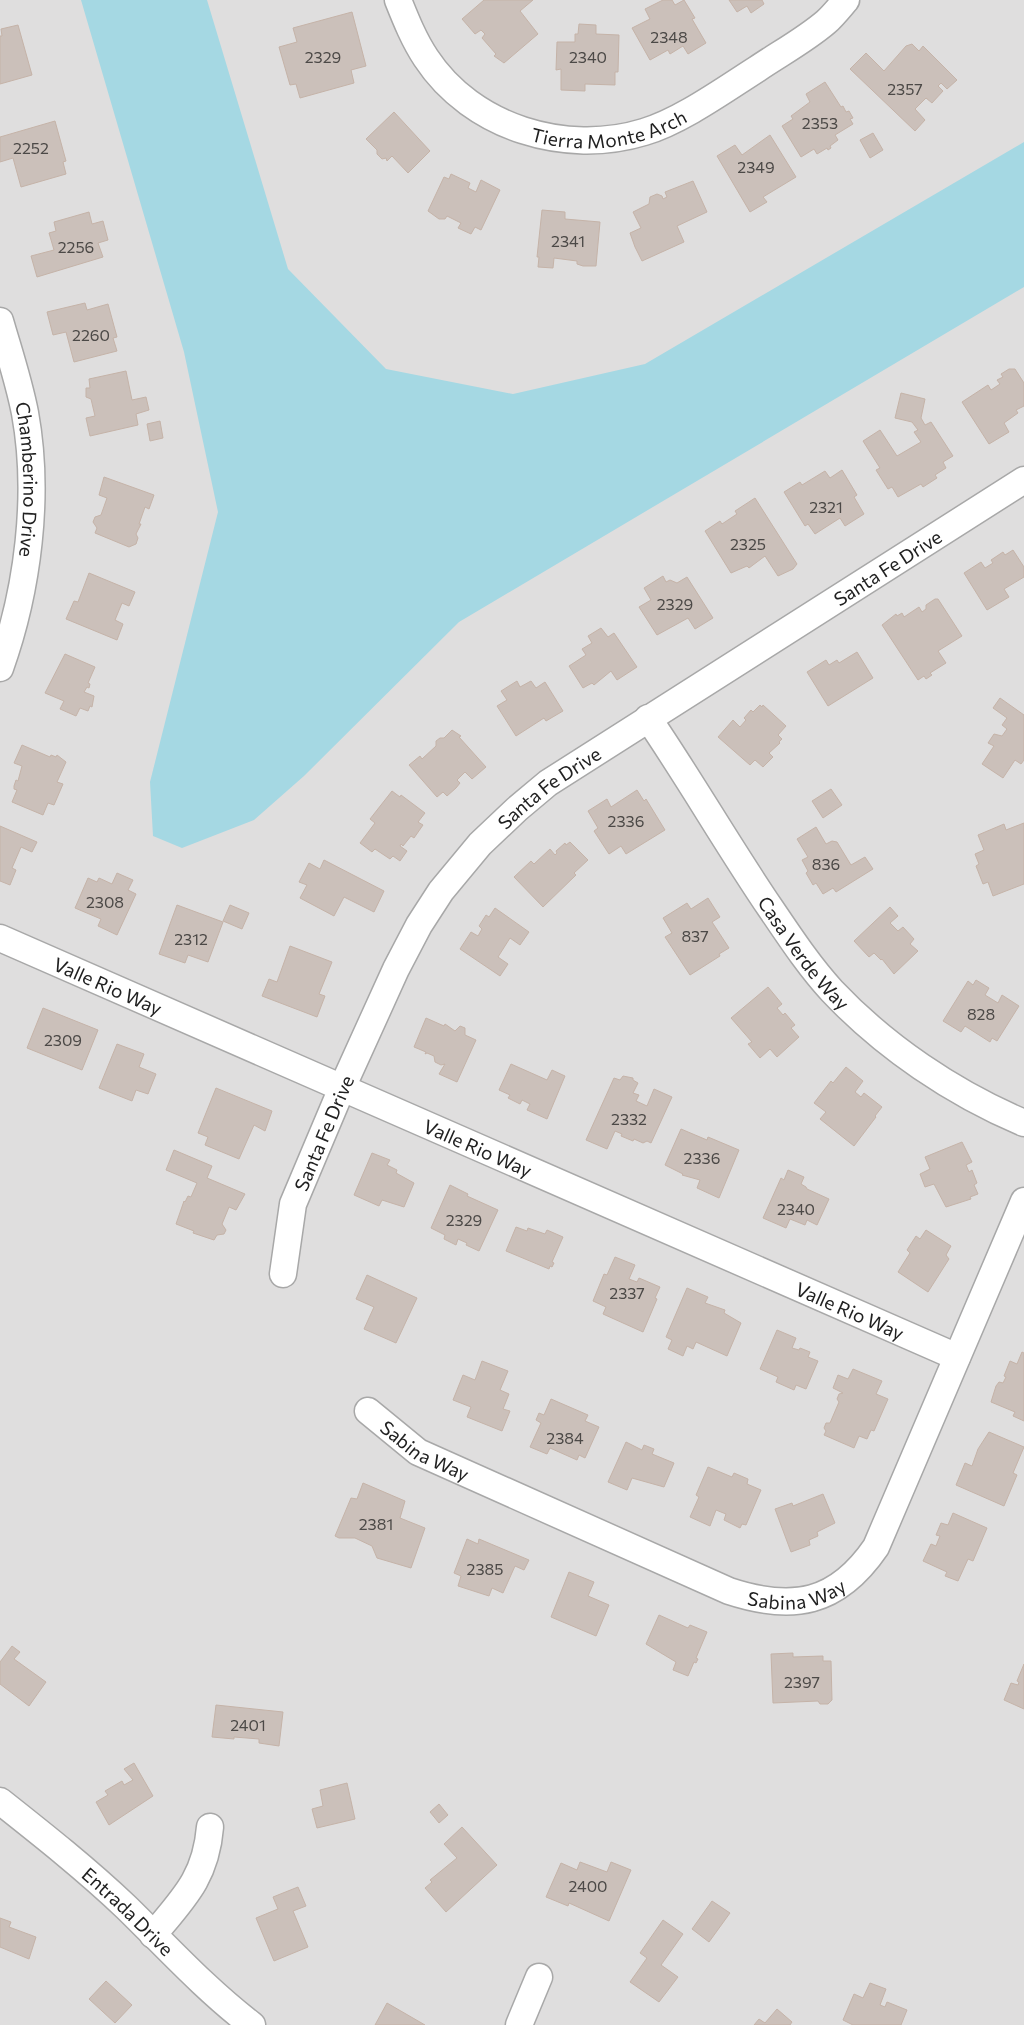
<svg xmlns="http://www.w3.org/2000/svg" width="1024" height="2025" font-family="Commissioner,sans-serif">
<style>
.residential{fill:#dfdede}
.water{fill:#a5d8e3}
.building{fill:#cbc0ba;stroke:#c5b3a8}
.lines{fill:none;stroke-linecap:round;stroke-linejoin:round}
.minor-casing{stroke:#a8a8a8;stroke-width:29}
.minor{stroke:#fff;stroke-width:26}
.labels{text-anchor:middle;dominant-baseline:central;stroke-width:4;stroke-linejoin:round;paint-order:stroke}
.number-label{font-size:16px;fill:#4c4947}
.street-label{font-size:19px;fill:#212121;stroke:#fff}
</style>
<rect width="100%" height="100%" fill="#f2eee8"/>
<!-- residential -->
<rect class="residential" x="0" y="0" width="1024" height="2025"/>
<!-- water -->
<path class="water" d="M81,0H207L288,269L386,369L513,394L645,364L1024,142V287L459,622L304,776L254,820L182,848L153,836L150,782L218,512L184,352Z"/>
<!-- building -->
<g class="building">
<path d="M484,0H533L520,11L538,34L504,63L494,56L496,54L482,38L485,34L481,30L475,34L462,19Z"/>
<path d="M663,0H672L675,5L684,0L695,18L692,19L706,43L688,54L683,46L670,54L668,50L650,60L632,28L650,19L645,9Z"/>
<path d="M729,0H762L764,4L751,13L747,6L737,12Z"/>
<path d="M352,12L366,66L351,70L354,83L300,98L296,84L290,85L279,47L297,42L293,28Z"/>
<path d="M579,24L596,25V34L619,35L618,72H615V85L585,84V91L561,90V69L556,70L557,42H575V34H578Z"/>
<path d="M18,25L32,75L0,84V36H2L1,29Z"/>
<path d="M912,44L919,51L923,46L957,80L947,89L941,83L938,86L943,91L932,103L926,98L915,109L925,120L915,131L850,69L866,53L884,71L906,46Z"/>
<path d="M825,82L841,107L843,106L846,112L849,111L853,118L850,119L853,124L835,135L838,140L830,146L831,148L828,150L827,148L817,154L814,149L801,157L782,126L793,119L791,116L810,102L806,94Z"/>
<path d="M394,112L430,151L408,173L392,156L387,161L386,158L382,159L377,154V150L366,139Z"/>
<path d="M55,121L66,161L63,162L66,174L21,187L13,158L0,162V137Z"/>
<path d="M873,133L883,150L870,158L860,140Z"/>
<path d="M770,135L796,177L763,197L767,202L750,212L717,156L735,145L742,155Z"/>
<path d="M451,174L470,183L468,188L476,192L481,180L500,190L481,230L475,227L471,234L458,228L461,223L447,216L445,219H439L428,211L444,177L449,179Z"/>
<path d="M693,181L707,212L677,226L684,242L642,261L635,247L630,233L641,228L633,212L649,204L650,197L657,194L662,196L663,199L667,197L665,192Z"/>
<path d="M542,210L565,212V219L600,222L596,266H583L577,264V261L554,258L553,268L538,267L539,257H537Z"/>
<path d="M89,212L92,224L103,221L108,240L98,243L103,257L37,277L31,256L54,250L49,233L56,231L54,222Z"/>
<path d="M85,303L87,310L108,304L117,337L113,338L117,351L74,362L66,332L53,335L47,312Z"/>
<path d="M1009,369H1015L1024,383V406L1016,410L1018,413L1004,423L1009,432L989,444L962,402L988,385L991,390L1000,384L997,380L1003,377L1001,374Z"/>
<path d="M126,371L132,400L146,397L149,410L136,414L138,425L90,436L86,418L95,416L91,399L86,397V388H90L89,379Z"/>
<path d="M901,393L925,399L921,418L925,425L931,422L953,456L943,462L946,468L935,475L937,478L923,487L921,484L898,497L892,487L888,489L876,470L880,468L863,441L880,430L897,456L921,442L914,432L918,430L912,422L895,418Z"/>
<path d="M160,421L163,438L150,441L147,424Z"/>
<path d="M842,470L857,495L854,497L864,514L845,526L840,518L815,534L808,524L805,526L784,492L800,482L802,485L825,471L830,478Z"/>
<path d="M104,477L154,495L149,509L145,507L139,524H141L136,534L138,538L136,544L129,547L95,533L97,528L93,522L95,517L101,515L107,498L99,495Z"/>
<path d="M755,498L797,564L793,569L778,576L765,556L749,568L747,566L731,573L705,531L720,521L722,524L737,514L735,511Z"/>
<path d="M1013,550L1024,567V577L1004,589L1009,597L987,610L964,573L981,562L985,568L993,563L991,560L1003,552L1005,555Z"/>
<path d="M89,573L135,592L129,606L122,603L115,620L123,624L117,640L66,619L74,601L78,602Z"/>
<path d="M663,576L666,582L670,580L677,583L687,577L713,618L695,629L688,618L657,635L639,607L651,600L644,588Z"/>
<path d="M935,599H938L962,636L938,651L946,663L930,673L932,675L926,679L924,676L918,680L882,625L896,614L897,616L902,613L904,617L919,607L922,612L926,609V605Z"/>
<path d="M601,628L608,637L614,633L637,667L617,680L611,671L594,685L592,683L583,688L569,666L586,655L582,649L592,643L588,636Z"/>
<path d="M857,652L873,678L828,706L807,672L826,660L829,665L837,660L839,663Z"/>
<path d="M65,654L95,667L88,683L90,684L89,688L87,687L84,692L94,696L92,707L90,706L88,711L80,708L76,716L60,709L64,701L45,693Z"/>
<path d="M517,681L520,687L531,681L536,688L545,682L563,711L546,721L544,718L516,736L497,706L507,700L501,691Z"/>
<path d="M1000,698L1024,715V760L1021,764L1015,760L1003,778L982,764L994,746L988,743L994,734L1002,736L1007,729L1002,725L1007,718L993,708Z"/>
<path d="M760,705L762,707L763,705L786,726L778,735L782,739L779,742L780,743L769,753L773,757L763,767L755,760L750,765L718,737L733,720L740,727L746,720L744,718L751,710L753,712Z"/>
<path d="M452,730L461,736L459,737L486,767L472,779L465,772L457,780L460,783L456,788L447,796L443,792L437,797L409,765L420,756L422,759L436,746V741L440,738H444Z"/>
<path d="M22,745L50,757L51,755L56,757L57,755L66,762L57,782L63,784L54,805L48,803L43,815L12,802L17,790L14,789V786L16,780L18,781L22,766L14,763Z"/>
<path d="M831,789L842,805L823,818L812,801Z"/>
<path d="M637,790L644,801L646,799L665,830L626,854L621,846L609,854L594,831L598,828L588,811L607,799L611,807Z"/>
<path d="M392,791L400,797L401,795L425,813L418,822L423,825L414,838L411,836L403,846L401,844L400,846L407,851L400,861L393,856L390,859L375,849L372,852L360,843L375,823L370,819Z"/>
<path d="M1024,823V884L993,896L988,882L983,884L976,866L979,864L975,854L984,850L978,835L1004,824L1006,830Z"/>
<path d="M0,826L37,842L32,852L21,847L12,868L16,870L10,885L0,881Z"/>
<path d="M816,827L826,844L832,841L837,842L851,865L865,857L873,869L836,892L833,888L823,894L816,883L813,885L806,873L808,871L802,860L808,857L797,839Z"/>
<path d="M570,842L588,860L574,873L576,875L543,907L514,877L531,861L534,864L550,849L555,855L557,853L556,851L565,843L566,845Z"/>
<path d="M324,860L384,891L374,912L344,897L334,916L300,898L307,885L299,882L309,863L320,869Z"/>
<path d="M117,873L133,880L128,890L136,894L117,935L98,926L101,919L75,908L88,878L97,882L99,878L112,884Z"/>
<path d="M708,898L720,917L712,922L729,948L719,954L720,956L690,975L665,937L672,933L663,918L687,903L691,909Z"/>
<path d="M177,905L223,922L208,962L188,955L185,963L159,954Z"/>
<path d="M230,905L249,913L242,929L223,921Z"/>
<path d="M890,907L898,916L890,923L898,931L903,927L914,939L910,944L918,951L894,974L882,959L881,960L874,953L869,957L854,941Z"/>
<path d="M495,908L529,932L520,945L510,938L498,957L508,964L500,976L460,949L471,932L478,936L482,929L479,926L486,915L489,917Z"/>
<path d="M290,946L332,962L319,994L325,996L317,1017L262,996L269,979L277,982Z"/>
<path d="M976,980L989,988L985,995L998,1003L1002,995L1019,1006L997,1041L992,1038L990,1042L965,1026L961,1032L943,1021L968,981L973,985Z"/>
<path d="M768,987L782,1004L777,1008L783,1015L785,1013L795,1025L791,1028L799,1037L777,1057L770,1049L760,1058L748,1044L752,1042L731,1018Z"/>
<path d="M43,1008L98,1030L82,1070L27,1048Z"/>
<path d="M426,1018L444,1026L445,1024L455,1031L460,1026L465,1028V1035L476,1040L457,1082L439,1074L445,1064L441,1065L435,1062L434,1056L427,1053L425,1054L426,1052L414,1047Z"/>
<path d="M117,1044L144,1054L139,1067L156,1074L148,1094L136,1090L132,1101L99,1088Z"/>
<path d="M511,1064L547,1080L552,1070L565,1076L547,1119L527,1110L530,1104L522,1100L520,1104L508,1098L510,1095L499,1090Z"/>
<path d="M846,1067L863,1081L855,1092L861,1097L864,1093L882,1107L875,1116L876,1117L854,1146L820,1119L826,1112L814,1103L831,1081L833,1083Z"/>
<path d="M623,1076L633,1078V1080L638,1083L633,1093L639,1095L636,1101L647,1106L654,1089L672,1097L651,1143L647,1141L643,1143L634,1139L633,1141L621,1136L622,1134L615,1131L607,1149L586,1140L614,1078L620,1080Z"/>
<path d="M216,1088L272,1111L265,1131L254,1125L239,1159L205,1145L208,1137L198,1133Z"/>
<path d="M681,1129L707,1140L708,1137L739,1150L719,1198L697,1188L700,1180L682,1175L683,1174L665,1165Z"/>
<path d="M962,1142L972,1162L966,1165L969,1172L972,1170L977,1183L974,1185L978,1194L970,1197L971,1199L946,1207L934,1184L925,1187L920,1174L930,1169L925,1157Z"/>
<path d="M174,1150L212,1166L207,1178L245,1194L236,1210L229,1207L222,1224L226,1230L224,1234L217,1235L214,1240L193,1233L194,1231L176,1224L184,1201L185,1202L188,1196L191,1197L197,1183L166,1170Z"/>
<path d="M372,1153L390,1160L387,1165L397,1170L396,1173L414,1183L404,1207L382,1200L379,1206L354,1195Z"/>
<path d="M788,1170L804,1177L801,1184L806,1187L807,1189L829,1199L817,1225L807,1220L805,1225L790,1219L786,1228L763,1218L781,1178L784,1180Z"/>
<path d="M450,1185L468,1194L467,1196L498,1210L479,1251L466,1245L467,1243L458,1239L456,1245L444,1239L445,1235L431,1228Z"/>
<path d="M516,1227L527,1231L528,1228L545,1234L547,1230L563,1237L552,1262L554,1263L552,1267L550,1266L549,1269L506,1251Z"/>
<path d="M926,1230L951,1246L946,1255L949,1259L928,1292L898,1272L910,1253L907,1250L916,1236L920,1239Z"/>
<path d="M615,1257L635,1265L629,1279L637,1282L639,1278L660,1287L655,1298L657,1299L643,1332L603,1314L606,1307L593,1301L604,1274L607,1275Z"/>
<path d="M367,1275L417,1298L396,1343L364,1329L374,1307L356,1299Z"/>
<path d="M687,1288L708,1297L705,1303L725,1310L724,1313L741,1323L727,1356L696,1342L693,1349L687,1346L683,1356L668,1349L672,1340L666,1337Z"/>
<path d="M777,1330L796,1338L792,1348L799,1350L800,1348L810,1352L808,1357L818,1361L806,1389L796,1385L794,1390L776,1382L778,1377L760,1369Z"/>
<path d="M1022,1352L1024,1353V1421L1013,1416L1015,1412L991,1402L996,1386L999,1382L1003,1383L1006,1377L1004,1376L1010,1361L1017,1364Z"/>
<path d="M482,1361L508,1371L500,1390L509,1394L503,1409L510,1411L502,1431L467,1417L471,1407L453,1400L463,1375L475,1380Z"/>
<path d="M853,1369L882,1381L876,1394L888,1399L874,1431L871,1430L867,1439L859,1436L854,1448L824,1435L826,1431L824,1428L826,1423H830L839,1402L837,1399L839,1394L843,1393L833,1388L838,1375L848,1379Z"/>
<path d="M551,1399L588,1415L585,1421L599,1427L585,1458L579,1455L577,1460L550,1448L547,1454L530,1447L541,1423L536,1420L539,1413L544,1415Z"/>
<path d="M989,1432L1024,1447L1013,1473L1017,1475L1004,1506L956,1485L965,1463L972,1466L978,1449Z"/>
<path d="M626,1442L642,1450L644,1445L654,1449L652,1454L674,1463L664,1487L632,1478L627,1490L608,1482Z"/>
<path d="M708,1467L732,1477L734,1473L748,1479L747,1484L761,1490L746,1525L742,1524L740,1528L724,1520L726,1514L716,1510L710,1526L690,1517L699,1497L696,1495Z"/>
<path d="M363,1483L405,1501L400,1518L425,1528L411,1568L377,1558L372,1546L355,1538H339L335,1536L351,1498L357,1499Z"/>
<path d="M823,1494L835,1523L817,1532L818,1536L809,1540L810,1545L791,1552L775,1509L792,1503L793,1506Z"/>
<path d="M953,1513L987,1528L973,1561L968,1559L958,1581L945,1576L947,1572L923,1561L931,1544L936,1546L940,1536L936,1535L941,1523L948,1525Z"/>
<path d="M467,1539L478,1544L479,1539L529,1560L524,1570L515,1566L503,1593L492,1588L489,1596L458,1586L461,1576L454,1573Z"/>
<path d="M569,1572L594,1582L588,1596L609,1605L596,1636L551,1617Z"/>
<path d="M659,1615L688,1628L690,1625L707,1632L696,1658L698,1659L696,1663L694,1662L688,1676L673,1670L676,1662L646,1644Z"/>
<path d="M12,1646L20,1652L14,1659L46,1682L29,1706L0,1684V1662Z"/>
<path d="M793,1653V1657L823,1656V1661H831L832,1700L828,1704H820L818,1701L773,1703L771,1654Z"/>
<path d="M1024,1664V1709L1004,1700L1011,1683L1018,1685L1019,1682L1017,1681Z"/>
<path d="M216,1705L283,1712L279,1746L259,1743V1739L234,1737V1739L212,1737Z"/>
<path d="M134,1763L153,1796L109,1825L96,1802L108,1795L105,1791L122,1781L124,1785L133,1780L124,1769Z"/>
<path d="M347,1783L355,1819L317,1828L312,1809L323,1806L320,1790Z"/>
<path d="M439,1804L448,1815L439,1823L430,1812Z"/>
<path d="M462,1827L497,1865L446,1912L425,1888L432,1882L430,1880L457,1858L444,1844Z"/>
<path d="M580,1862L607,1872L611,1862L631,1870L609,1921L569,1903L568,1906L546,1897L561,1863L577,1870Z"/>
<path d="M298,1887L306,1906L293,1911L308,1947L274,1961L256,1918L278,1909L273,1897Z"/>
<path d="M712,1901L730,1913L709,1942L692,1929Z"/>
<path d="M0,1918L11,1922L9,1927L36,1937L29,1959L0,1947Z"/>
<path d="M663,1920L683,1934L661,1965L678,1977L659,2002L630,1982L647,1958L640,1953Z"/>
<path d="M106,1981L132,2005L115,2023L89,1999Z"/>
<path d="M870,1983L886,1989L880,2005L885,2007L887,2002L907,2010L901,2025H853L843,2020L854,1994L863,1998Z"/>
<path d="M387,2003L425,2025H375Z"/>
<path d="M777,2009L792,2022L790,2025H754L759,2019L765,2023Z"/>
</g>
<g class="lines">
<defs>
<g id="minor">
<path id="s1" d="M398,0C406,20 414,40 426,58C472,128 566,156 644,132C681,121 724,90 757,69C779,54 805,40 826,22C833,16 840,7 846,0"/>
<path id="s2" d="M0,321C9,352 19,382 25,413C40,495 28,590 0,668"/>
<path id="s3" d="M648,718C691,781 728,846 771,909C790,937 809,966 832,991C885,1047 953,1093 1024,1123"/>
<path id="s4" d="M0,938L957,1357"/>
<path id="s5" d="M283,1274L293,1204L342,1088L396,969L419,925L441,891L480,844L517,809L548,783L1024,480"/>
<path id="s6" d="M368,1411L418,1452L729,1591C793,1612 837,1604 876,1547L1024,1201"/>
<path id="s7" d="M0,1801C43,1835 86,1869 126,1907C167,1947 206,1990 252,2025"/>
<path d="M153,1935C184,1898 206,1877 210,1827"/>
<path d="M519,2025L539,1977"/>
</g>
</defs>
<!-- minor casing -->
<use href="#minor" class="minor-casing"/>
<!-- minor -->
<use href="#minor" class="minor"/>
</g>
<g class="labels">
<!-- number labels -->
<g class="number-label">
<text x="669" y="36">2348</text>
<text x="323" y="56">2329</text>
<text x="588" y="56">2340</text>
<text x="905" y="88">2357</text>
<text x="820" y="122">2353</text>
<text x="31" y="147">2252</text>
<text x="756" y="166">2349</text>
<text x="568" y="240">2341</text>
<text x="76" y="246">2256</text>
<text x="91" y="334">2260</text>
<text x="826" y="506">2321</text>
<text x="748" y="543">2325</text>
<text x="675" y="603">2329</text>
<text x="626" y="820">2336</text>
<text x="826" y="863">836</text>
<text x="105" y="901">2308</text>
<text x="695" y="935">837</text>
<text x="191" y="938">2312</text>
<text x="981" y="1013">828</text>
<text x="63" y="1039">2309</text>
<text x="629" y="1118">2332</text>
<text x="702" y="1157">2336</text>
<text x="796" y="1208">2340</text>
<text x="464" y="1219">2329</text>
<text x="627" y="1292">2337</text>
<text x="565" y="1437">2384</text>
<text x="376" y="1523">2381</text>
<text x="485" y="1568">2385</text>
<text x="802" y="1681">2397</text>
<text x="248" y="1724">2401</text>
<text x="588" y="1885">2400</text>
</g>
<!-- street labels -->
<g class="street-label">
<text stroke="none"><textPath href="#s1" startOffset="276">Tierra Monte Arch</textPath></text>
<text stroke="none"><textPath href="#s2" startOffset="162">Chamberino Drive</textPath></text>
<text stroke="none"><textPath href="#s5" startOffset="972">Santa Fe Drive</textPath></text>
<text stroke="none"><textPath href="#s5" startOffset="568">Santa Fe Drive</textPath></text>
<text stroke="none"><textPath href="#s3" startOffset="282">Casa Verde Way</textPath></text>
<text stroke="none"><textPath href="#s4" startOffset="118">Valle Rio Way</textPath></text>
<text stroke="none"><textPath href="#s5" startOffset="148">Santa Fe Drive</textPath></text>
<text stroke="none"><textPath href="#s4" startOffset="522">Valle Rio Way</textPath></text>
<text stroke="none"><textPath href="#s4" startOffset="928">Valle Rio Way</textPath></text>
<text stroke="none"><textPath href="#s6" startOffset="70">Sabina Way</textPath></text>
<text stroke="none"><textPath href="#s6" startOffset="475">Sabina Way</textPath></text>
<text stroke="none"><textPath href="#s7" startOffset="169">Entrada Drive</textPath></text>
</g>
</g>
</svg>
